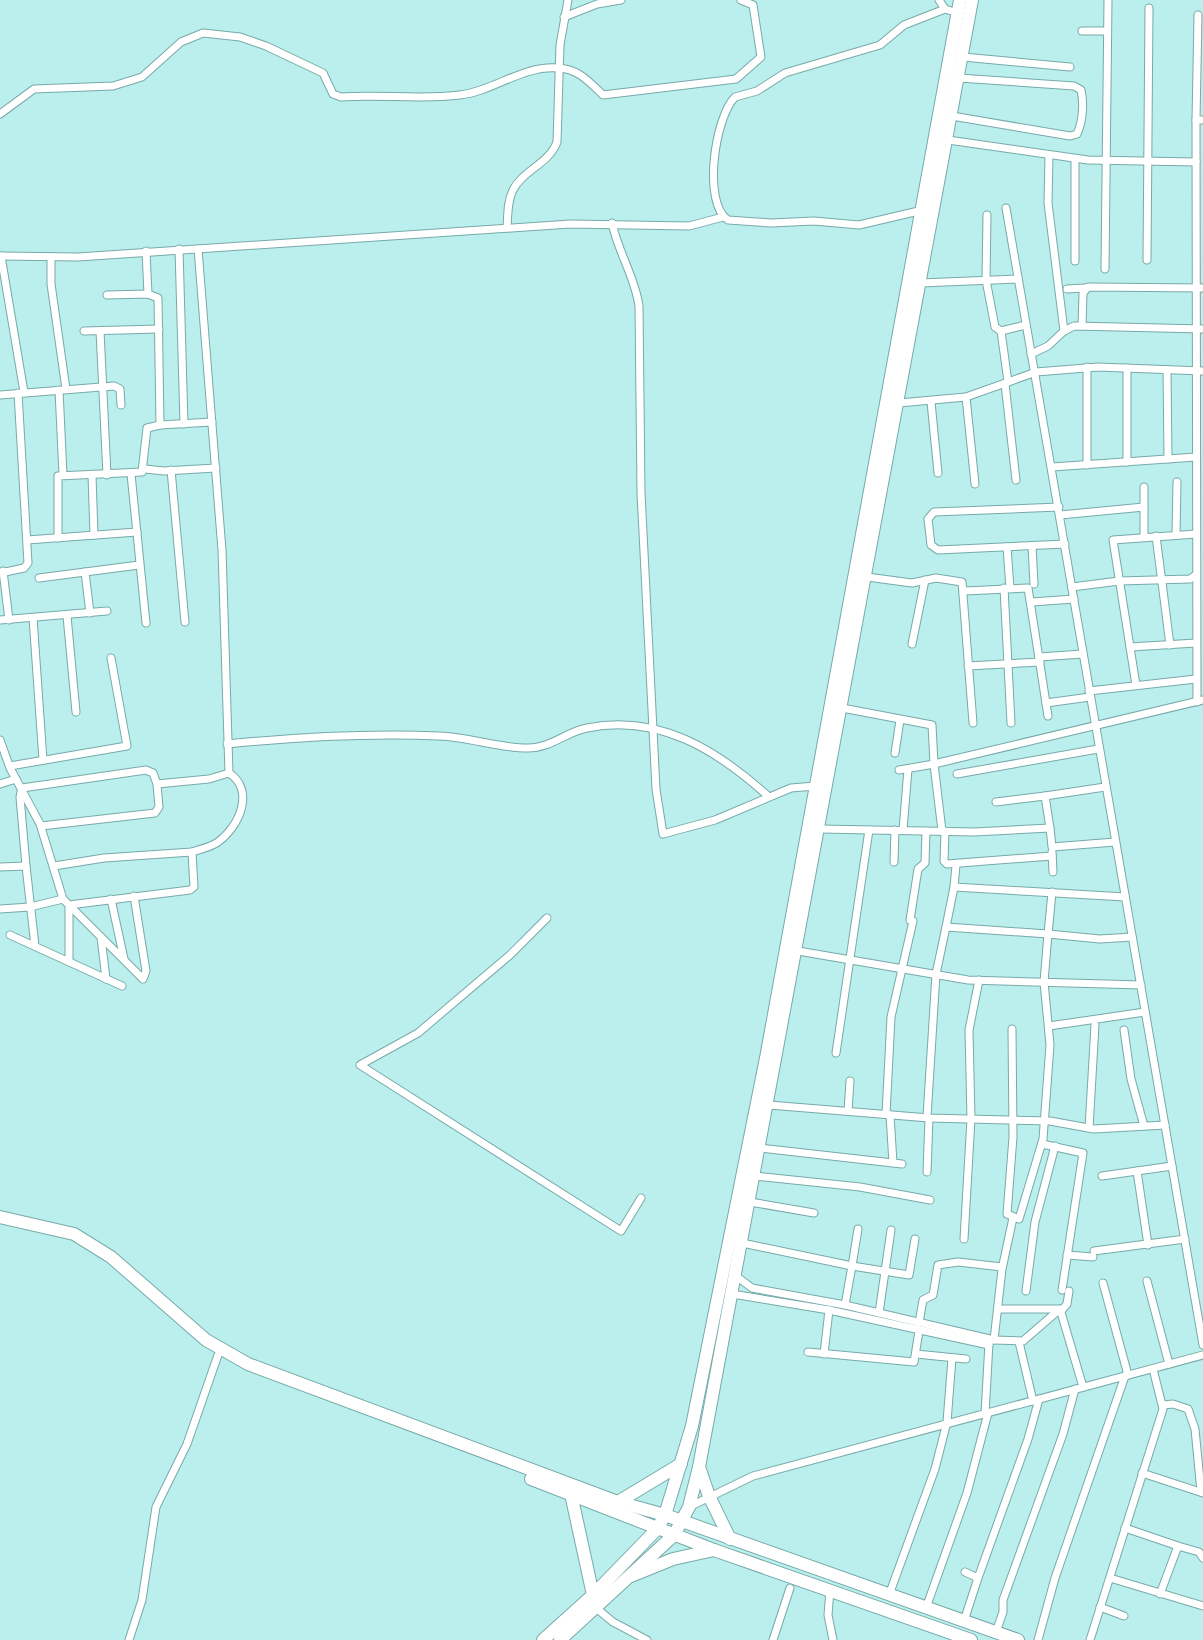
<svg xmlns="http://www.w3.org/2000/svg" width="1203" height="1640" font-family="'Work Sans',sans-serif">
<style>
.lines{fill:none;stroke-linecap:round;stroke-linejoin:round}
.street-casing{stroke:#77aaa9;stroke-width:9}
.primary-casing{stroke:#77aaa9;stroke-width:14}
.street{stroke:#fff;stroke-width:7}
.primary{stroke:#fff;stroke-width:12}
</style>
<rect width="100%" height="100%" fill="#baefed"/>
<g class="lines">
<defs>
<g id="street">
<path d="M939,0L945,9L958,13"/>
<path d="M1198,15L1196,120H1203"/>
<path d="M564,17L597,4L621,0"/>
<path d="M1082,31H1107"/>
<path d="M963,57L1070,67"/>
<path d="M0,114L34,89L113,86L142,77L181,42L203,33L240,37L266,46L323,73L333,94L341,97C381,94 421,100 460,95C494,91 523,65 558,68C579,69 589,82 603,95L736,79L761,57L753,5L741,0"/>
<path d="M952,116L1070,136L1077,134C1083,121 1084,103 1081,90L1074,86L959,78"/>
<path d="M1196,120L1197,702"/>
<path d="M948,140L1088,160L1196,162"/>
<path d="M1049,156L1048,203L1064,331"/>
<path d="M1075,159V261"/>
<path d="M1006,208L1203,1345"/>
<path d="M923,210L859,225L814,221L771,223L728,220C702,203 715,117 735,97L757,91L785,73L880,45L904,25L945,9"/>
<path d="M987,215L986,280L995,327L1001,331L1026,325"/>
<path d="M612,223C618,252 635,277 639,306L641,493L656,789L663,834L715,820L791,788L815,786"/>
<path d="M507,228C508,215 507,202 513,190C523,170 549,164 557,142L560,45L568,0"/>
<path d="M179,249L184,424"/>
<path d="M198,249L222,550L229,773"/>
<path d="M146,251L148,294"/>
<path d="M0,256L78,257L570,224L689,226L723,217"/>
<path d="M1,256L24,392"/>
<path d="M51,257V284L66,389"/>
<path d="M1147,260L1149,8"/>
<path d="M1105,269L1108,0"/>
<path d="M921,283L1018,279"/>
<path d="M1067,289L1085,288"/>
<path d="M1082,326L1083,293L1088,287L1203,288"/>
<path d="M84,331L159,329"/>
<path d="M100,331L107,475"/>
<path d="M1001,331L1008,382"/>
<path d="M1031,354L1048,346L1064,331L1074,326L1203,329"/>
<path d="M1087,367V465"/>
<path d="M1167,370L1168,459"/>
<path d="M1005,384L1016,480"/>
<path d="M59,390L63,475"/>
<path d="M0,395L114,386L120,389L121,405"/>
<path d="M966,397L975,484"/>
<path d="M931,402L938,473"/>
<path d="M899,403L966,397L1036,372L1098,367L1203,371"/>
<path d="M160,425L212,422"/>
<path d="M1127,462V368"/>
<path d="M1052,467L1196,457"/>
<path d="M145,469L164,471L216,468"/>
<path d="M171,470L185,622"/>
<path d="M131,474L146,623"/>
<path d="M92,475L94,535"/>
<path d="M1144,487V537"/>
<path d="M1059,507L934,512L928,519L931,545L938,550L1065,544"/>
<path d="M1060,515L1144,507"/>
<path d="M1176,535L1177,482"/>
<path d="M1156,536L1170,645"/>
<path d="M58,538V476L142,472L147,428L160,425L158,298L148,294L107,295"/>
<path d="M27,540L137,532"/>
<path d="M1032,546L1034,584"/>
<path d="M1007,547L1010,588"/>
<path d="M3,571L9,620"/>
<path d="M85,572L90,613"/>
<path d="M0,573L24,568L28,563L18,393"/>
<path d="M867,577L912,583L936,578L962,582L973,723"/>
<path d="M39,578L139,565"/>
<path d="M1072,587L1119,581L1190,579L1196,575"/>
<path d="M1004,588L1011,723"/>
<path d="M965,591L1028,588L1048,716"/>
<path d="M1032,602L1074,599"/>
<path d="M67,616L76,712"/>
<path d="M33,618L43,760"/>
<path d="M0,620L107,611"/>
<path d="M912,644L925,580"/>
<path d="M1130,647L1196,643"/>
<path d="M1039,657L1083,654"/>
<path d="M968,666L1040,662"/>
<path d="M1136,685L1113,540L1196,534"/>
<path d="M1089,691L1196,679"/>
<path d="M1046,703L1090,697"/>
<path d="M842,708L932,725L934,764L1203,700"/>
<path d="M0,740L10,768L40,824L63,899"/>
<path d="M227,744C298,737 368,733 439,736C469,737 498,748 528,748C551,748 566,732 587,728C658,713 717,750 768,796"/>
<path d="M895,753L900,720"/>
<path d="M10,766L127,746L111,658"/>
<path d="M899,770L934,764L942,831"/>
<path d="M957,774L1098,749"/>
<path d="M0,784L16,779"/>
<path d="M996,802L1045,796"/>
<path d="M41,826L155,813L159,807L157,784"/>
<path d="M1050,828L1045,796L1105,787"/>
<path d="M821,829L974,832L1050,828L1052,847L1115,842"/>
<path d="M903,830L908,769"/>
<path d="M945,831L944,861L947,864L1052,856"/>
<path d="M1052,852L1053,872"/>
<path d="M894,862L895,830"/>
<path d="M956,865L954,887L1125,897"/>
<path d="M26,866L20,797L22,788L146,770L153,773L157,784L209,779L229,773C255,790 240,826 218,842C211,847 201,849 192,852L104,858L54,866"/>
<path d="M0,867L26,866L35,946"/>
<path d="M111,899L124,959"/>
<path d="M0,909L30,907L63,899L143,979L146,971L134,896"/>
<path d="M547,918L510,955L418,1033L360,1065L621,1231L641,1198"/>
<path d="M910,920L918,869L925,863L926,831"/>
<path d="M946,927L954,887"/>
<path d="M10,935L122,986"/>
<path d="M101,937L106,979"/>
<path d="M798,951L968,980L1141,985"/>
<path d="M69,962V905L190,890L194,887L192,852"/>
<path d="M1049,1026L1145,1012"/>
<path d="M1012,1029L1013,1137L1007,1214L1019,1219L1043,1139L1050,1045L1044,982L1048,934L1100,939L1132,937"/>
<path d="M1124,1030L1131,1079L1144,1126"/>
<path d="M836,1053L869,830"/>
<path d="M769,1105L929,1118L1050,1121L1094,1129L1165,1125"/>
<path d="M848,1111L850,1081"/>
<path d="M927,1117L936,974L946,927L1048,934L1052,892"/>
<path d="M1089,1128L1095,1025"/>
<path d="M1042,1144L1083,1153L1062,1290"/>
<path d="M760,1148L902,1164"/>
<path d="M893,1163L890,1115L886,1114L891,1017L913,921"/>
<path d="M1137,1171L1148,1245"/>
<path d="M927,1172L929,1118"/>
<path d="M755,1176L860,1187L930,1200"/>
<path d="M1102,1176L1172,1166"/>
<path d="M750,1202L814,1213"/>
<path d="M858,1229L852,1266L909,1275L915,1239"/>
<path d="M964,1239L971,1119L969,1030L979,980"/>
<path d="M1094,1251L1185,1239"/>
<path d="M1067,1255L1093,1257"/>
<path d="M736,1276L752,1288L845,1305L852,1266L742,1243"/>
<path d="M1147,1281L1169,1364"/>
<path d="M1103,1283L1128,1375"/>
<path d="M1026,1291L1035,1222L1055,1146"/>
<path d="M732,1294L829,1310L989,1345"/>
<path d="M845,1305L994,1340L1002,1269L1013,1218"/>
<path d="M1060,1309L1083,1387"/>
<path d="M1062,1310L1067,1304L1069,1291"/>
<path d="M879,1313L891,1230"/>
<path d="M919,1323L923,1300L933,1295L938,1265L958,1262L1002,1267"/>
<path d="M994,1340L1023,1341L1060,1309H998"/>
<path d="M1019,1342L1033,1401"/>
<path d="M808,1352L914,1362L919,1331"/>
<path d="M824,1354L829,1310"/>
<path d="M916,1354L966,1359"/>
<path d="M1163,1405L1173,1404L1188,1409L1195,1429L1201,1492"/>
<path d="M985,1414L989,1343"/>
<path d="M1142,1473L1203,1493"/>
<path d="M689,1507L753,1476L1203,1355"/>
<path d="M1125,1528L1178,1546L1160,1594"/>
<path d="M1178,1546L1199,1552L1203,1558"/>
<path d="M978,1578L1028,1439L1039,1399"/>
<path d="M1110,1578L1203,1606"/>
<path d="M830,1590L828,1615L833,1640"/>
<path d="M889,1595L935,1469L947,1422L952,1358"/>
<path d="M1100,1607L1124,1616"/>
<path d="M596,1608L613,1622L647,1640"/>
<path d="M926,1608L967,1493L988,1413"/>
<path d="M964,1621L978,1578L965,1572"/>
<path d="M996,1632L1003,1612V1600L1063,1434L1075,1389"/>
<path d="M129,1640L142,1600L156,1507L187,1444L218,1355"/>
<path d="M773,1640L790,1588"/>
<path d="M1038,1640L1055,1578L1125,1376"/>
<path d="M1090,1640L1163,1409L1153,1369"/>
</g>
<g id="primary">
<path d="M0,1217L74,1234L111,1257L206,1340L248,1364L618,1502L665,1515L1018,1640"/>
<path d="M699,1467L709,1496L730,1539"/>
<path d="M531,1479L714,1550L971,1640"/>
<path d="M571,1494L593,1595"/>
<path d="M618,1502L681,1464"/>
<path d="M631,1576L673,1559L714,1550"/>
<path d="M543,1640L593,1595L657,1529L665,1515L692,1426L766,1058L960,0"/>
<path d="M560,1640L674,1535L689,1507L699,1467L972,0"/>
</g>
</defs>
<!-- street casing -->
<use href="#street" class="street-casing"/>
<!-- primary casing -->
<use href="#primary" class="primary-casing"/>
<!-- street -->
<use href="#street" class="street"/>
<!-- primary -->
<use href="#primary" class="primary"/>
</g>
</svg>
